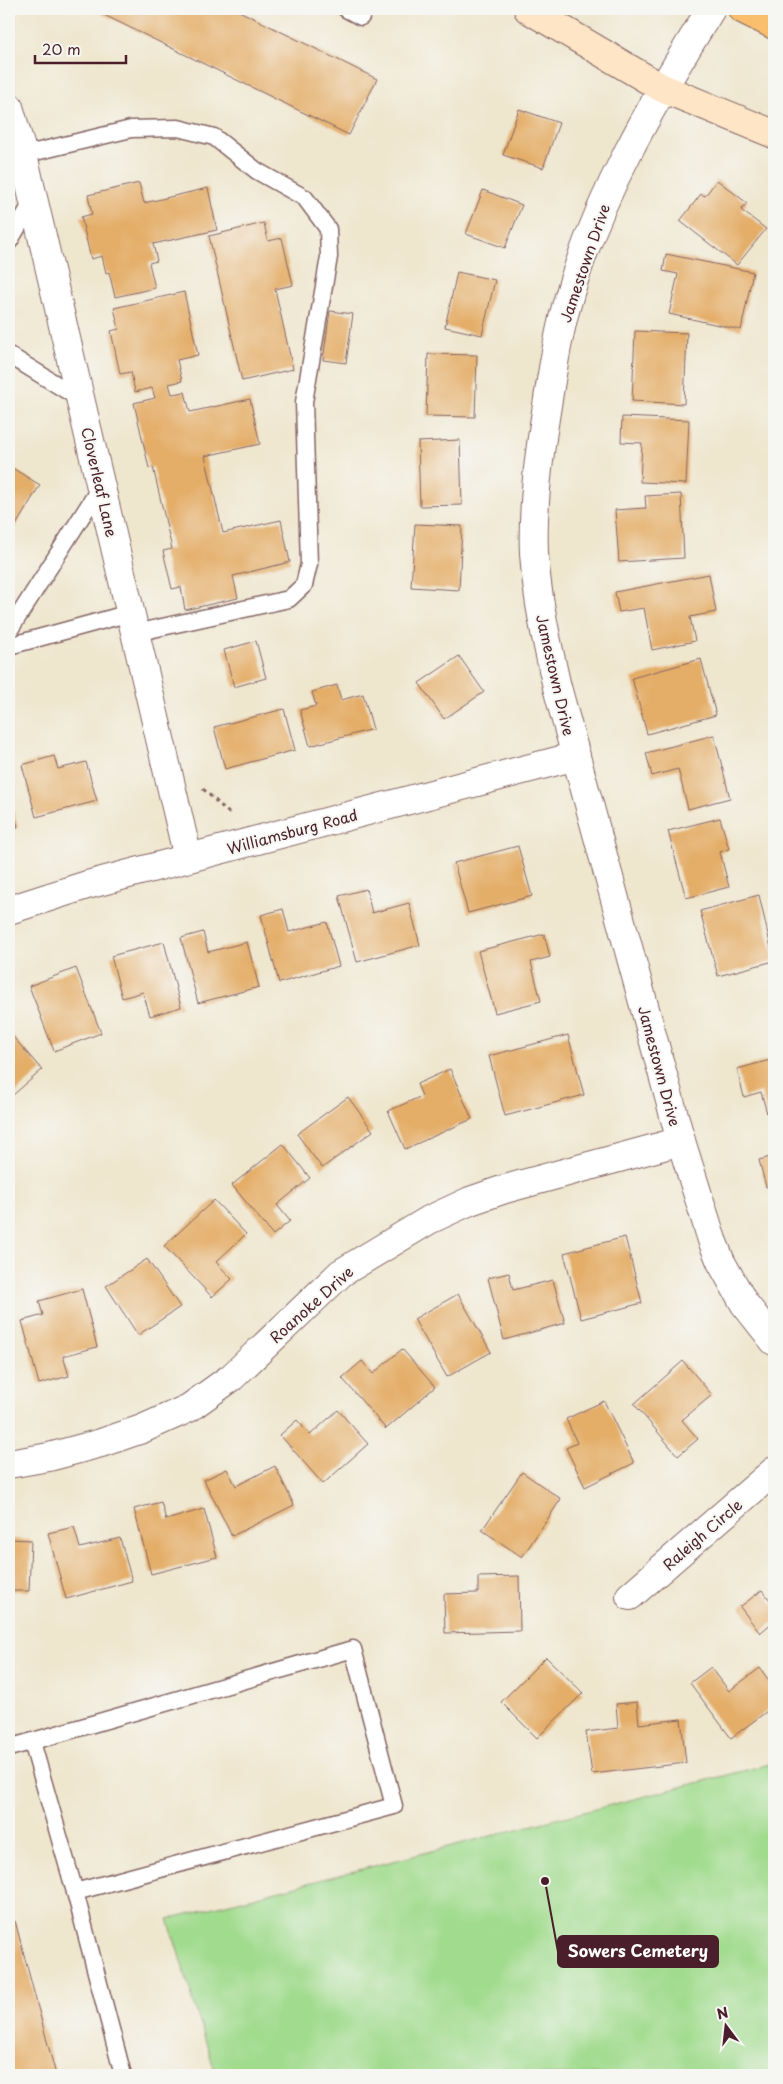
<svg xmlns="http://www.w3.org/2000/svg" width="783" height="2084" font-family="'Playpen Sans',sans-serif">
<style>
.green{fill:#a1db8e;stroke:#767d5c}
.building{fill:#e4ad68}
.lines{fill:none;stroke-linecap:round;stroke-linejoin:round}
.lane-casing{stroke:#846564;stroke-width:19}
.street-casing{stroke:#846564;stroke-width:30}
.secondary-casing{stroke:#846564;stroke-width:30}
.primary-casing{stroke:#846564;stroke-width:30}
.path{stroke:#846564;stroke-width:3;stroke-dasharray:4 4;stroke-linecap:butt}
.lane{stroke:#fff;stroke-width:16}
.street{stroke:#fff;stroke-width:28}
.secondary{stroke:#fde5c5;stroke-width:28}
.primary{stroke:#f9bf6d;stroke-width:28}
.labels{text-anchor:middle;dominant-baseline:central;stroke-width:4;stroke-linejoin:round;paint-order:stroke}
.street-label{font-size:15px;fill:#4a1f2b;stroke:#f6f6f2}
.leader{fill:none;stroke:#4a1f2b;stroke-width:2}
.callout-dot{fill:#4a1f2b;stroke:#f6f6f2;stroke-width:2}
.callout{fill:#4a1f2b;stroke:#4a1f2b;stroke-width:2}
.callout-label{font-size:16px;text-anchor:middle;font-weight:bold;fill:#fff}
</style>
<rect width="100%" height="100%" fill="#f6f6f2"/>
<filter id="ink" filterUnits="userSpaceOnUse"><feTurbulence type="fractalNoise" baseFrequency=".02" numOctaves="2"/><feDisplacementMap in="SourceGraphic" scale="10" xChannelSelector="R" yChannelSelector="G"/><feConvolveMatrix kernelMatrix="1 2 1 2 8 2 1 2 1" color-interpolation-filters="sRGB"/></filter>
<filter id="wash" filterUnits="userSpaceOnUse"><feTurbulence type="fractalNoise" baseFrequency=".0096" numOctaves="4" result="noise"/><feDisplacementMap in="SourceGraphic" scale="20" xChannelSelector="R" yChannelSelector="G"/><feGaussianBlur stdDeviation="1.12" result="paint"/><feColorMatrix in="noise" values="0 0 0 0 0 0 0 0 0 0 0 0 0 0 0 0 0 1.4 0 .05"/><feComposite in="paint" operator="in"/></filter>
<g filter="url(#wash)">
<rect width="100%" height="100%" fill="#efe6ce"/>
<!-- green -->
<path class="green" d="M774,1763V2075H216L168,1919Z"/>
<g id="blocks">
<!-- building -->
<g class="building">
<path d="M92,9H235L377,79L349,135Z"/>
<path d="M519,109L559,123L543,168L503,155Z"/>
<path d="M717,180L747,203L741,210L766,229L737,265L680,221L701,194L705,196Z"/>
<path d="M139,183L144,203L208,188L217,230L153,244L157,261L149,263L155,288L115,297L109,272L106,273L102,256L91,259L81,217L92,214L88,195Z"/>
<path d="M483,190L522,205L505,248L466,234Z"/>
<path d="M264,223L268,241L282,238L293,285L275,289L293,369L242,381L209,236Z"/>
<path d="M666,254L753,272L741,330L669,314L678,274L663,271Z"/>
<path d="M457,272L495,280L482,335L445,327Z"/>
<path d="M184,292L198,355L177,360L182,381L169,384L172,394L185,392L190,412L250,399L260,444L205,456L223,533L281,520L290,562L233,576L238,598L185,610L181,587L172,589L163,551L172,549L153,467L149,468L134,403L155,398L152,388L135,392L131,372L120,374L111,331L119,329L114,308Z"/>
<path d="M330,311L353,314L346,363L323,360Z"/>
<path d="M635,331L687,333L684,404L632,401Z"/>
<path d="M428,354L477,355L475,417L426,416Z"/>
<path d="M622,417L689,420L686,484L640,482L642,443L621,442Z"/>
<path d="M460,440L462,505L420,506L418,442Z"/>
<path d="M9,466L40,485L9,537Z"/>
<path d="M681,494L684,558L619,562L615,510L646,508L645,496Z"/>
<path d="M415,524L462,526L459,590L411,587Z"/>
<path d="M709,574L716,612L690,617L695,641L652,650L644,608L619,612L615,592Z"/>
<path d="M256,641L266,678L234,687L224,650Z"/>
<path d="M459,656L484,692L444,719L419,683Z"/>
<path d="M701,659L716,715L647,734L632,678Z"/>
<path d="M337,685L341,700L363,694L373,729L310,746L300,710L316,706L312,692Z"/>
<path d="M284,709L295,750L225,769L214,727Z"/>
<path d="M714,735L730,798L688,809L678,769L652,776L646,753Z"/>
<path d="M54,756L58,769L86,762L97,801L36,817L22,765Z"/>
<path d="M9,796L18,827L9,829Z"/>
<path d="M720,818L729,849L720,852L729,887L686,898L668,831Z"/>
<path d="M518,846L532,896L468,913L454,863Z"/>
<path d="M366,889L372,913L409,903L420,945L357,962L339,896Z"/>
<path d="M759,895L774,961L718,976L700,911Z"/>
<path d="M283,909L289,932L327,922L339,966L279,983L261,915Z"/>
<path d="M203,932L208,952L247,942L259,987L198,1003L181,938Z"/>
<path d="M544,934L550,957L531,962L541,1001L495,1013L478,951Z"/>
<path d="M164,942L181,1007L150,1016L143,992L122,998L111,956Z"/>
<path d="M76,968L101,1033L54,1051L29,986Z"/>
<path d="M9,1032L42,1070L13,1095L9,1090Z"/>
<path d="M568,1035L584,1095L505,1116L489,1056Z"/>
<path d="M774,1059V1131H772L761,1092L744,1097L737,1069Z"/>
<path d="M450,1069L472,1119L405,1149L388,1111L422,1096L417,1084Z"/>
<path d="M348,1097L373,1131L322,1168L297,1134Z"/>
<path d="M283,1144L310,1178L277,1205L290,1221L273,1235L232,1185Z"/>
<path d="M774,1156V1185L766,1187L759,1160Z"/>
<path d="M214,1200L246,1234L216,1262L232,1279L212,1297L164,1246Z"/>
<path d="M625,1237L642,1303L581,1319L564,1253Z"/>
<path d="M147,1259L180,1307L138,1335L106,1286Z"/>
<path d="M509,1273L513,1290L553,1280L565,1323L504,1340L488,1278Z"/>
<path d="M82,1289L97,1347L63,1356L69,1376L39,1384L22,1321L43,1315L39,1301Z"/>
<path d="M458,1294L491,1352L447,1377L414,1319Z"/>
<path d="M402,1349L435,1387L386,1429L342,1378L362,1361L373,1374Z"/>
<path d="M683,1361L712,1395L682,1420L698,1439L678,1456L634,1404Z"/>
<path d="M604,1401L634,1463L585,1487L566,1448L577,1443L566,1419Z"/>
<path d="M338,1410L368,1444L323,1484L280,1435L297,1420L310,1435Z"/>
<path d="M275,1466L294,1505L232,1536L204,1480L227,1469L236,1486Z"/>
<path d="M522,1472L561,1499L522,1557L482,1530Z"/>
<path d="M161,1502L166,1520L204,1509L217,1557L151,1574L134,1509Z"/>
<path d="M74,1527L80,1548L120,1538L132,1581L66,1599L48,1533Z"/>
<path d="M9,1539L31,1540L29,1591H9Z"/>
<path d="M519,1576L520,1631L445,1633L444,1594L478,1593V1577Z"/>
<path d="M762,1590L774,1605V1621L760,1633L740,1607Z"/>
<path d="M546,1657L583,1693L537,1738L501,1702Z"/>
<path d="M711,1667L729,1691L760,1668L774,1688V1706L731,1738L690,1683Z"/>
<path d="M637,1702L639,1724L681,1719L686,1763L592,1774L586,1732L618,1728L616,1704Z"/>
<path d="M15,1921L56,2075H9V1923Z"/>
</g>
</g>
</g>
<g filter="url(#ink)">
<use href="#blocks" fill-opacity="0" stroke="#846564" stroke-width="1"/>
<g class="lines">
<defs>
<g id="lane">
<path d="M346,9L361,17L365,9"/>
<path d="M23,155L131,129L178,128L214,137L257,171L305,198L328,229L329,257L304,402L309,564L304,585L289,599L135,633"/>
<path d="M9,242L33,201"/>
<path d="M9,355L80,399"/>
<path d="M9,631L101,486"/>
<path d="M9,646L130,613"/>
<path d="M9,1748L353,1649L394,1806L75,1892L32,1742"/>
<path d="M75,1892L123,2075"/>
</g>
<g id="street">
<path d="M711,9C653,102 595,200 566,307C556,343 551,381 545,418C538,462 532,508 534,553C537,599 547,643 557,687L681,1141L712,1240L721,1262L744,1303L774,1341"/>
<path d="M9,107L23,155L188,858"/>
<path d="M9,910L87,885L576,756"/>
<path d="M9,1464L49,1457L101,1443L142,1429L189,1408L232,1377L341,1273L429,1220L470,1201L505,1189L681,1141"/>
<path d="M630,1596L774,1471"/>
</g>
<path id="secondary" d="M528,9L662,88L774,134"/>
<path id="primary" d="M742,9L774,25"/>
</defs>
<!-- lane casing -->
<use href="#lane" class="lane-casing"/>
<!-- street casing -->
<use href="#street" class="street-casing"/>
<!-- secondary casing -->
<use href="#secondary" class="secondary-casing"/>
<!-- primary casing -->
<use href="#primary" class="primary-casing"/>
<!-- path -->
<path class="path" d="M203,789L231,815"/>
<!-- lane -->
<use href="#lane" class="lane"/>
<!-- street -->
<use href="#street" class="street"/>
<!-- secondary -->
<use href="#secondary" class="secondary"/>
<!-- primary -->
<use href="#primary" class="primary"/>
</g>
</g>
<g class="labels">
<!-- street labels -->
<g class="street-label">
<text transform="translate(584 263) rotate(-71)">Jamestown Drive</text>
<text transform="translate(100 482) rotate(77)">Cloverleaf Lane</text>
<text transform="translate(556 675) rotate(77)">Jamestown Drive</text>
<text transform="translate(292 831) rotate(-15)">Williamsburg Road</text>
<text transform="translate(660 1066) rotate(75)">Jamestown Drive</text>
<text transform="translate(311 1304) rotate(-42)">Roanoke Drive</text>
<text transform="translate(702 1534) rotate(-41)">Raleigh Circle</text>
</g>
</g>
<!-- callouts -->
<path class="leader" d="M545 1881L558 1952"/>
<circle class="callout-dot" cx="545" cy="1881" r="5"/>
<rect class="callout" x="558" y="1936" width="160" height="31" rx="5"/>
<g class="callout-label">
<text x="638" y="1957">Sowers Cemetery</text>
</g>
<!-- margin -->
<rect width="783" height="2084" fill="none" stroke="#f6f6f2" stroke-width="30"/>
<!-- north arrow -->
<g transform="translate(726 2026) rotate(345)" stroke="#f6f6f2" stroke-width="4" paint-order="stroke">
<path d="M0-4L9 19L0 12L-9 19Z" fill="#4a1f2b"/>
<text y="-8" font-size="14" font-weight="bold" text-anchor="middle" fill="#4a1f2b">N</text>
</g>
<!-- scale -->
<path d="M35 55v8h91v-8" fill="none" stroke="#4a1f2b" stroke-width="2.5"/>
<text x="42" y="55" font-size="15" fill="#4a1f2b" stroke="#f6f6f2" stroke-width="4" paint-order="stroke">20 m</text>
</svg>
